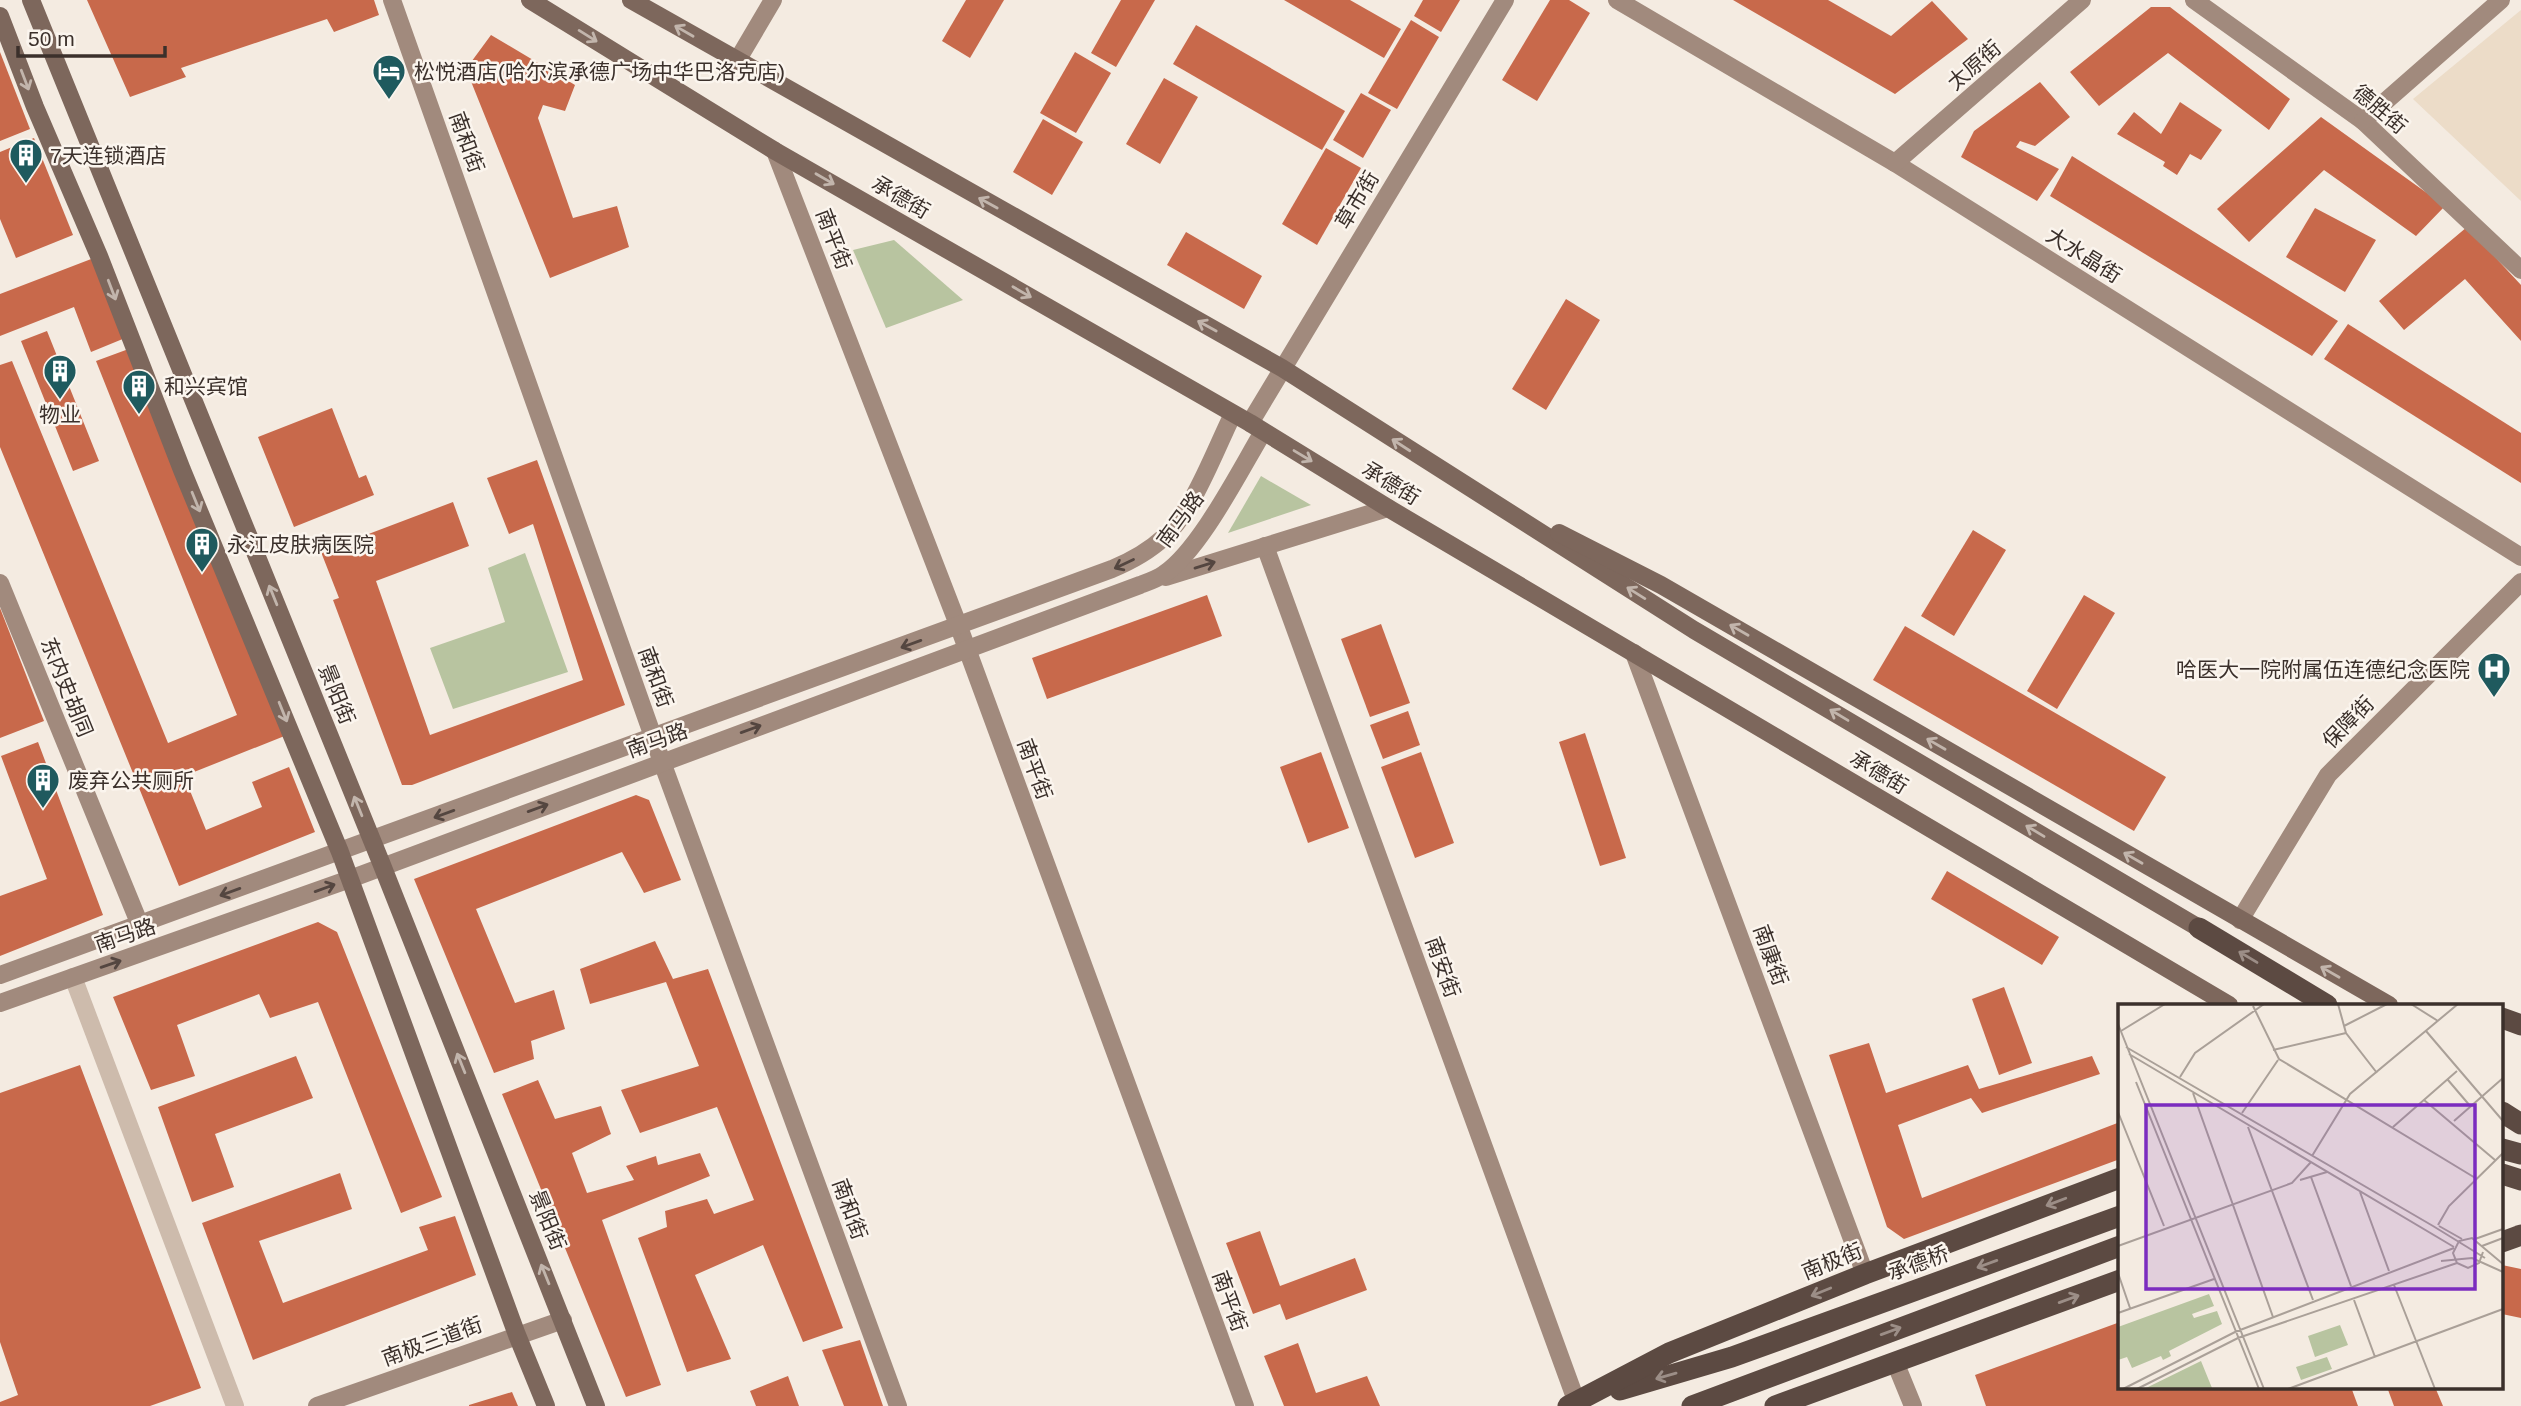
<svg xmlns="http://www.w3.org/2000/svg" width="2521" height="1406" font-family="Arial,'Noto Sans SC',sans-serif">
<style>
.green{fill:#b8c4a0}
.plaza{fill:#ecdcc8}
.building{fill:#c8694b}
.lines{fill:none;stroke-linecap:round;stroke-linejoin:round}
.street{stroke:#cdbbac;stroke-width:18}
.secondary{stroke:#a18a7d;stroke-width:18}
.primary{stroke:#7d675c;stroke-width:18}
.highway{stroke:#5c4a42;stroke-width:21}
.oneway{stroke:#c2b5ac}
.oneway2{stroke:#544640}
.oneway3{stroke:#9c8e87}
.labels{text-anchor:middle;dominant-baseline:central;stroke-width:5;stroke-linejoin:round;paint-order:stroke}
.street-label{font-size:21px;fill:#3b302b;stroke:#fbf5ee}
.poi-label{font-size:21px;fill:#3b302b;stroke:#fbf5ee;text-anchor:start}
.inset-road{fill:none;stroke:#aaa098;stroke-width:2}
.view{fill:#7b2cbf;fill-opacity:0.15;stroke:#7b2cbf;stroke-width:3.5}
.inset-edge{fill:none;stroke:#3b302b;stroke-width:3.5}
</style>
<rect width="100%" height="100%" fill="#f4ebe1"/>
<!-- green -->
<g class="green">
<path d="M894,240L963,300L886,328L853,250Z"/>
<path d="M1261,476L1311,505L1228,533Z"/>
<path d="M525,553L568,672L453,709L430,648L505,622L488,568Z"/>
</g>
<!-- plaza -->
<path class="plaza" d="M2521,10V201L2413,99Z"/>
<!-- building -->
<g class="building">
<path d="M87,0H374L379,15L334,32L327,19L181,68L186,77L130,97Z"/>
<path d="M966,0H1004L970,58L942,41Z"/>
<path d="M1121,0H1155L1116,67L1091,53Z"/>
<path d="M1284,0H1350L1401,29L1384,58Z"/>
<path d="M1423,0H1460L1441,32L1414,16Z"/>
<path d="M1550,0H1569L1590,13L1537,101L1502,80Z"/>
<path d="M1733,0H1828L1891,36L1932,1L1968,39L1895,94Z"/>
<path d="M2151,7H2170L2290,99L2269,130L2168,53L2099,106L2070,72Z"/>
<path d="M1411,20L1439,37L1397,109L1368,93Z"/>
<path d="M1196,25L1345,111L1322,150L1173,64Z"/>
<path d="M491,35L575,85L565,111L543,105L538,118L573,218L617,206L629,247L550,278L466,69Z"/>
<path d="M0,52L30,129L0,141Z"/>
<path d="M1075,52L1111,73L1076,133L1040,113Z"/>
<path d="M1164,78L1198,97L1160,164L1126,144Z"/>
<path d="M2040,82L2070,117L2035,146L2020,141L2016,147L2059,169L2037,201L1961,157L1974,131Z"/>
<path d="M1361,93L1391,110L1363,158L1333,140Z"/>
<path d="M2180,102L2222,130L2201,160L2190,154L2177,175L2163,166L2165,162L2117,134L2134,112L2161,134Z"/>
<path d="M2321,117L2445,206L2416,236L2324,170L2249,242L2217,209Z"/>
<path d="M1043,119L1083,142L1052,195L1013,172Z"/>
<path d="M34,138L73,235L16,258L0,219V152Z"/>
<path d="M1326,148L1361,168L1317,245L1282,224Z"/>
<path d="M2072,156L2338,321L2312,356L2050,196Z"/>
<path d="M2315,208L2376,240L2345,292L2286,257Z"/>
<path d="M2467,227L2521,285V341L2465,279L2404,330L2379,301Z"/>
<path d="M1186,232L1262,276L1244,309L1167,265Z"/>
<path d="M99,256L130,336L91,352L74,307L0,336V294Z"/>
<path d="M1566,299L1600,320L1546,410L1512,389Z"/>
<path d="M2348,324L2521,433V483L2324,359Z"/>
<path d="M47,331L99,461L73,471L21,341Z"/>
<path d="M134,347L287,735L184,776L206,830L262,807L252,782L289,767L315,832L179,886L0,447V365L12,361L168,743L237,715L96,361Z"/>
<path d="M332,408L359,478L366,475L374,495L294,527L258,437Z"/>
<path d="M537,460L625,705L412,785H402L333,600L339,598L321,552L453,502L469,546L376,581L430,735L583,680L533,524L509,534L487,478Z"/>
<path d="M1973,530L2006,550L1954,636L1921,616Z"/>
<path d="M1207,595L1222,636L1047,699L1032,658Z"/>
<path d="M2084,595L2115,613L2057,709L2027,691Z"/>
<path d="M0,608L44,721L0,738Z"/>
<path d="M1381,624L1410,703L1370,717L1341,639Z"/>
<path d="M1905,626L2166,777L2134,831L1873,680Z"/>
<path d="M1408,711L1420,745L1383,759L1370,725Z"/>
<path d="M1585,733L1626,858L1600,866L1559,742Z"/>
<path d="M38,742L103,915L0,956V896L47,879L1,756Z"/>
<path d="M1321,752L1349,828L1308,843L1280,767Z"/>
<path d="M1421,752L1454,843L1415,858L1381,767Z"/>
<path d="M636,795L649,800L681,880L644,893L622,852L476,909L515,1003L554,990L565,1029L531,1041L534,1059L494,1073L414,879Z"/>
<path d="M1947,871L2059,937L2042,965L1931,899Z"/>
<path d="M318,922L337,932L442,1197L401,1213L318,1002L270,1018L259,994L177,1025L195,1076L151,1090L113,997Z"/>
<path d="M655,941L673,979L708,969L843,1328L803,1342L763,1245L695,1275L731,1359L687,1372L638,1238L667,1227L665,1211L707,1199L714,1214L754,1200L717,1107L640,1133L621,1090L699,1066L666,982L590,1004L580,969Z"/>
<path d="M2004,987L2032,1063L1999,1075L1972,999Z"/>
<path d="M1869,1043L1886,1093L1968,1065L1979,1089L2092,1056L2100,1074L1982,1113L1971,1098L1898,1125L1922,1198L2120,1122V1159L1904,1239L1887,1227L1829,1055Z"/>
<path d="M296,1056L313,1098L215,1134L234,1187L192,1202L158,1107Z"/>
<path d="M80,1065L201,1388L150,1406H0V1402L18,1395L0,1342V1093Z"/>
<path d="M538,1080L555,1119L601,1106L611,1134L572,1153L587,1193L634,1180L626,1166L656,1156L658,1165L700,1153L710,1176L602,1220L661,1385L626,1397L502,1094Z"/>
<path d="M340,1173L352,1209L259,1241L283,1303L428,1250L419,1227L455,1216L476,1275L253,1360L202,1223Z"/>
<path d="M1260,1231L1280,1286L1355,1258L1367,1290L1286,1320L1280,1304L1253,1314L1226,1243Z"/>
<path d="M2502,1265L2521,1269V1318L2502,1314Z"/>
<path d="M2120,1322V1387H2351L2358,1406H1986L1975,1375Z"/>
<path d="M860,1340L883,1406H844L822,1350Z"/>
<path d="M1298,1343L1316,1393L1367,1376L1380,1406H1284L1264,1356Z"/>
<path d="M788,1376L799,1406H756L750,1391Z"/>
<path d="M2387,1387H2435L2443,1406H2394Z"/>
<path d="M512,1392L518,1406H469V1405Z"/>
</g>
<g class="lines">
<!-- street -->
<path class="street" d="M73,977L235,1406"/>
<!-- secondary -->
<g class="secondary">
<path d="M392,0L662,762L898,1406"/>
<path d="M1617,0L1895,163L2521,557"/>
<path d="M2194,0L2363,121L2521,270"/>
<path d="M737,61L773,0"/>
<path d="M2363,121L2501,0"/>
<path d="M775,151L959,627L1245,1406"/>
<path d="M1895,163L2082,0"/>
<path d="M1250,423L1505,0"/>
<path d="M1265,546L1577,1403"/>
<path d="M1166,577L1388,508"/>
<path d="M0,583L140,925"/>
<path d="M1634,653L1865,1274"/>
<path d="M2240,920L2328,775L2521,582"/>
<path d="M0,975L1112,569C1131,561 1148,552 1163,538C1193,512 1215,450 1233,414"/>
<path d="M0,1003L350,879L1140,585C1148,582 1157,579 1164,574C1200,550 1240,470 1263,432"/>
<path d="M1895,1362L1913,1406"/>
<path d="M317,1406L563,1320"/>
</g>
<!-- primary -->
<g class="primary">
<path d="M31,0L382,865L596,1406"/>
<path d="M530,0L775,151L1250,423L1388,508L2229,1005"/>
<path d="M631,0L1282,368L1694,630L2199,928"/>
<path d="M0,16L35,107L99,256L182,470L340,852L517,1335L546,1406"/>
<path d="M1559,533L1661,585L2389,1005"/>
</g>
<!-- highway -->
<g class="highway">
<path d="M2199,928L2327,1005"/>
<path d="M2502,1018L2521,1025"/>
<path d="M2502,1112L2521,1124"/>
<path d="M2502,1149L2521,1154"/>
<path d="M2502,1174L2521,1180"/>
<path d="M2502,1242L2521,1235"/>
<path d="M1620,1390L1732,1357L2120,1216"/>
<path d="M1568,1406L1669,1353L1865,1274L2120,1178"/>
<path d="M1692,1406L2120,1246"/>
<path d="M1775,1406L2120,1280"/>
</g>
</g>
<!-- one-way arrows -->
<defs><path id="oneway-shaft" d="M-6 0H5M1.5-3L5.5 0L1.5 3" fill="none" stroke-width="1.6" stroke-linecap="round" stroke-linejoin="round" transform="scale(1.75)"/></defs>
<g class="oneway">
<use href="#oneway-shaft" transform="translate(684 31) rotate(-150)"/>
<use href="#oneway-shaft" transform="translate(588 36) rotate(32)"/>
<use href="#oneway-shaft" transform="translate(25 80) rotate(69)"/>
<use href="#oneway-shaft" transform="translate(825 179) rotate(30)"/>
<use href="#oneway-shaft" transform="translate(988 203) rotate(-151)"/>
<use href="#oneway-shaft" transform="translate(112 290) rotate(69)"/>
<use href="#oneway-shaft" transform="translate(1022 292) rotate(30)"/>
<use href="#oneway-shaft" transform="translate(1207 326) rotate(-151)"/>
<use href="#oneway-shaft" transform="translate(1401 445) rotate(-147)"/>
<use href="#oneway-shaft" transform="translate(1303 456) rotate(31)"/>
<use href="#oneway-shaft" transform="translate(196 502) rotate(68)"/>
<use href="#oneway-shaft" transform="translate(1636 593) rotate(-148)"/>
<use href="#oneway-shaft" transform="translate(273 595) rotate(-112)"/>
<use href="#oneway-shaft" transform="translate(1739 630) rotate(-150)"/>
<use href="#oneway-shaft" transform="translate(283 712) rotate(68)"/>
<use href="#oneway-shaft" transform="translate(1839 715) rotate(-149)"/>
<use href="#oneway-shaft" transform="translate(1936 744) rotate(-150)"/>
<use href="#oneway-shaft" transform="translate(358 806) rotate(-112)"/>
<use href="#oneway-shaft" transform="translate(2035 831) rotate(-149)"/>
<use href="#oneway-shaft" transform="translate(2133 858) rotate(-150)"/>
<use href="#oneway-shaft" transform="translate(2330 972) rotate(-150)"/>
<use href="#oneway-shaft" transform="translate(461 1063) rotate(-112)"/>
<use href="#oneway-shaft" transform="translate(545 1274) rotate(-112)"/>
</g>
<g class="oneway2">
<use href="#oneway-shaft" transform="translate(1124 564) rotate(155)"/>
<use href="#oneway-shaft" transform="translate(1205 565) rotate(-17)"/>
<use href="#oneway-shaft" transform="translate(911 644) rotate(160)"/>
<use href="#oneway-shaft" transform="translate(751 729) rotate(-20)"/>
<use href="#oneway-shaft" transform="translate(538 808) rotate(-20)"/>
<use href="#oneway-shaft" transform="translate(444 814) rotate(160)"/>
<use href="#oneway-shaft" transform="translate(325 888) rotate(-20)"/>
<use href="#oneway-shaft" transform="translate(230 892) rotate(160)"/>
<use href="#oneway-shaft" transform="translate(111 964) rotate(-19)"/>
</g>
<g class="oneway3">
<use href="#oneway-shaft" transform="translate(2248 957) rotate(-149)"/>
<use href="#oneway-shaft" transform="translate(2056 1202) rotate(159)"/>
<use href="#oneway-shaft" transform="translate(1987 1264) rotate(160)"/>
<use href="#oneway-shaft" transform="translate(1821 1292) rotate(158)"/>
<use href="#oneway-shaft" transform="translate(2069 1299) rotate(-20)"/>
<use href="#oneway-shaft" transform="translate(1891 1331) rotate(-20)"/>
<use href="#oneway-shaft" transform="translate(1666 1376) rotate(164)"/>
</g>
<!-- icons -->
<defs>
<symbol id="hotel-pin" viewBox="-11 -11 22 30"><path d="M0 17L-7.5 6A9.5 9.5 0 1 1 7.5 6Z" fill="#1f5a5e" stroke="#fbf5ee"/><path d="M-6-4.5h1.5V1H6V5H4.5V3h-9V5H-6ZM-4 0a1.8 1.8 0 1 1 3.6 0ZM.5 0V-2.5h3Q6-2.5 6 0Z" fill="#fff"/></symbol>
<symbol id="building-pin" viewBox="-11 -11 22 30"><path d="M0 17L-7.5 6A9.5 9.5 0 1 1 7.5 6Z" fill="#1f5a5e" stroke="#fbf5ee"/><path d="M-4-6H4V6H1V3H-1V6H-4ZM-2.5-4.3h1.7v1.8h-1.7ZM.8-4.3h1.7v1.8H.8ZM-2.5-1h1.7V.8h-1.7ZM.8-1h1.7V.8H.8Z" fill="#fff"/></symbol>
<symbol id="hospital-pin" viewBox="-11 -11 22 30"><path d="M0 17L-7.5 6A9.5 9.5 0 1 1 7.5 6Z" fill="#1f5a5e" stroke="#fbf5ee"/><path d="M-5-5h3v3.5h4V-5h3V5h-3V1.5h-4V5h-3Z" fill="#fff"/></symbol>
</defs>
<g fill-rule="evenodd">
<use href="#hotel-pin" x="370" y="52" width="38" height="52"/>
<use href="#building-pin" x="7" y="136" width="38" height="52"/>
<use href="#building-pin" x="41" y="352" width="38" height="52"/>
<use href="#building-pin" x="120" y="367" width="38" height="52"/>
<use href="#building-pin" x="183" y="525" width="38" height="52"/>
<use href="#hospital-pin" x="2475" y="650" width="38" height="52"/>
<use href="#building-pin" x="24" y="761" width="38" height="52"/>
</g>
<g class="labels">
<!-- street labels -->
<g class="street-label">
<text transform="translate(1974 65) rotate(-41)">太原街</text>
<text transform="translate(2380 109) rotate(40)">德胜街</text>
<text transform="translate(467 142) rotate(70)">南和街</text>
<text transform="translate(901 197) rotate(30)">承德街</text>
<text transform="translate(1357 200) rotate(-59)">草市街</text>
<text transform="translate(834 239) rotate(69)">南平街</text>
<text transform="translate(2084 255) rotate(32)">大水晶街</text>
<text transform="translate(1391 483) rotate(31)">承德街</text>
<text transform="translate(1180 519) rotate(-54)">南马路</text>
<text transform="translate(656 677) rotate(70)">南和街</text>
<text transform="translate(67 687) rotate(68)">东内史胡同</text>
<text transform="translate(337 694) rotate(68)">景阳街</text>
<text transform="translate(2348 722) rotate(-46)">保障街</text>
<text transform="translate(657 740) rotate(-20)">南马路</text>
<text transform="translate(1035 769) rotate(70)">南平街</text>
<text transform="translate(1879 772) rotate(31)">承德街</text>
<text transform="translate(125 935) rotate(-19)">南马路</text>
<text transform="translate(1771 955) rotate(70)">南康街</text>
<text transform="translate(1443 967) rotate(70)">南安街</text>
<text transform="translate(850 1209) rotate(70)">南和街</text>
<text transform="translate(548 1220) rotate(68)">景阳街</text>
<text transform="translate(1832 1261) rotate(-22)">南极街</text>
<text transform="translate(1918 1263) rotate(-20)">承德桥</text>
<text transform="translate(1230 1301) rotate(70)">南平街</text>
<text transform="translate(432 1341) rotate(-20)">南极三道街</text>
</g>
<!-- poi labels -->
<g class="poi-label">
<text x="414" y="71">松悦酒店(哈尔滨承德广场中华巴洛克店)</text>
<text x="50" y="155">7天连锁酒店</text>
<text x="164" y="386">和兴宾馆</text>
<text x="60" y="414" text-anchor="middle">物业</text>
<text x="227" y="544">永江皮肤病医院</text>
<text x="2470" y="669" text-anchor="end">哈医大一院附属伍连德纪念医院</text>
<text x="68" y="780">废弃公共厕所</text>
</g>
</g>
<!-- overview -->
<g transform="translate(2118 1004)">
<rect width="385" height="385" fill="#f4ebe1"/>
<path d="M91,290L96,302L74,310L76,314L99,307L104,320L51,347L53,352L45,356L43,352L14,364L9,353L0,356V323ZM222,321L230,341L197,353L190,332ZM209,353L214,365L183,376L178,363ZM83,357L94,384L26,385Z" fill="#b8c4a0"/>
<path class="inset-road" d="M220,0L228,29L259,69M293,0L320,17M135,2L161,55L359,175M0,20L146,385M226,22L269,0M3,27L47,0M308,27L385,117M8,43L315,222M155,46L228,29M11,50L336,243M62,73L77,49L146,0M330,76L353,103M18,78L141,385M75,89L155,313M306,96L377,156M0,108L46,222M124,109L160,56M336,117L385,74M130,123L195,296M275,123L339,67M194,152L232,90L340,0M193,173L233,282M182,176L209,168M242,188L271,267M320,221L331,202L385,149M315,222L367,254M321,222L344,235M357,235L385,225M0,242L174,179L193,158M364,242L385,234M365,248L361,259L350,264L339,259L335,249L341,237L354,234L385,260M323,257L354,254L385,268M0,269L12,304M276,281L317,385M236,296L257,353M0,309L96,275M5,385L117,328L336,244M19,385L120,334L339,259M170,385L385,305"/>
<path class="view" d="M28,101H357V285H28Z"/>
<rect width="385" height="385" class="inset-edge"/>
</g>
<!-- scale -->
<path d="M18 46v10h147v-10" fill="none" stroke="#3b302b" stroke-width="3.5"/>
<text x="28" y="46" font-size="21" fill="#3b302b" stroke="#fbf5ee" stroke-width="5" paint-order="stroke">50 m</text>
</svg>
